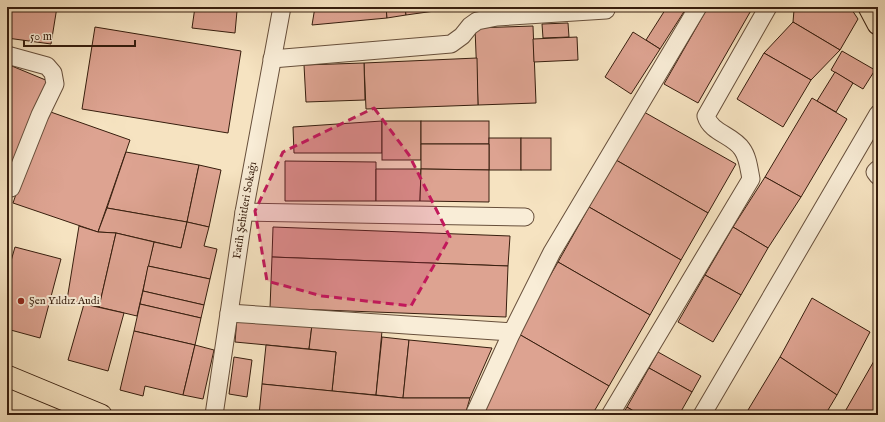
<svg xmlns="http://www.w3.org/2000/svg" width="885" height="422" font-family="'IM FELL English',serif">
<style>
.building{fill:#dda391;stroke:#371e0e}
.lines{fill:none;stroke-linecap:round;stroke-linejoin:round}
.minor-casing{stroke:#674f3b;stroke-width:19}
.major-casing{stroke:#371e0e;stroke-width:23}
.minor{stroke:#f9edd7;stroke-width:17}
.major{stroke:#f6e3c1;stroke-width:21}
.marked{fill:#c2185b;fill-opacity:0.2;stroke:#c2185b;stroke-width:3;stroke-dasharray:8 5;stroke-linejoin:round}
.poi-dot{fill:#8f2418;stroke:#f9edd7;stroke-width:1.5}
.labels{text-anchor:middle;dominant-baseline:central;stroke-width:4;stroke-linejoin:round;paint-order:stroke}
.street-label{font-size:11px;fill:#371e0e;stroke:#f9edd7}
.poi-label{font-size:11px;fill:#371e0e;stroke:#f9edd7;text-anchor:start}
</style>
<rect width="100%" height="100%" fill="#f6e3c1"/>
<filter id="stains"><feTurbulence type="fractalNoise" baseFrequency=".005" numOctaves="4"/><feColorMatrix values="0 0 0 0 .2 0 0 0 0 .09 0 0 0 0 .02 0 0 0 .5 -.17"/></filter>
<radialGradient id="worn" r=".72"><stop offset=".6" stop-color="#630" stop-opacity="0"/><stop offset="1" stop-color="#630" stop-opacity=".3"/></radialGradient>
<!-- building -->
<g class="building">
<path d="M7,7H57L51,44L7,38Z"/>
<path d="M195,7L237,11L235,33L192,28Z"/>
<path d="M204,7H238L237,11Z"/>
<path d="M315,7H386L387,18L312,25Z"/>
<path d="M386,7H405L406,15L387,18Z"/>
<path d="M405,7H449V9L406,15Z"/>
<path d="M667,7H687L660,49L646,40Z"/>
<path d="M708,7H753L698,103L664,84Z"/>
<path d="M796,7H850L858,19L840,50L793,22L794,10Z"/>
<path d="M793,22L840,50L811,80L764,53Z"/>
<path d="M568,23L569,37L543,38L542,24Z"/>
<path d="M533,26L536,103L478,105L475,28Z"/>
<path d="M95,27L241,51L228,133L82,109Z"/>
<path d="M633,32L660,49L631,94L605,77Z"/>
<path d="M577,37L578,60L534,62L533,39Z"/>
<path d="M842,51L875,70L863,89L831,70Z"/>
<path d="M764,53L811,80L783,127L737,99Z"/>
<path d="M477,58L478,105L366,109L364,63Z"/>
<path d="M364,63L365,100L306,102L304,65Z"/>
<path d="M7,64L48,81L7,180Z"/>
<path d="M835,72L853,83L836,112L817,101Z"/>
<path d="M812,98L847,119L801,197L765,177Z"/>
<path d="M45,110L130,140L98,232L13,203Z"/>
<path d="M644,112L736,164L708,213L616,160Z"/>
<path d="M382,121V153H294L293,127Z"/>
<rect x="382" y="121" width="39" height="39"/>
<rect x="421" y="121" width="68" height="23"/>
<rect x="489" y="138" width="32" height="32"/>
<rect x="521" y="138" width="30" height="32"/>
<path d="M421,144H489V170L421,169Z"/>
<path d="M126,152L199,165L187,222L107,208Z"/>
<path d="M616,160L708,213L681,260L589,207Z"/>
<path d="M285,161L376,162V201H285Z"/>
<path d="M199,165L221,170L209,227L187,222Z"/>
<path d="M376,169H421L420,201H376Z"/>
<path d="M421,169L489,170V202L420,201Z"/>
<path d="M765,177L801,197L768,248L733,227Z"/>
<path d="M589,207L681,260L650,315L558,262Z"/>
<path d="M107,208L187,222L181,248L116,233L98,232Z"/>
<path d="M187,222L209,227L204,246L217,249L210,279L148,266L154,242L181,248Z"/>
<path d="M79,226L98,232L116,233L99,307L67,300Z"/>
<path d="M273,227L510,236L508,266L272,257Z"/>
<path d="M733,227L768,248L741,295L705,275Z"/>
<path d="M116,233L154,242L137,316L99,307Z"/>
<path d="M15,247L61,259L40,338L7,329V275Z"/>
<path d="M272,257L508,266L506,317L270,308Z"/>
<path d="M558,262L650,315L609,386L517,333Z"/>
<path d="M148,266L210,279L204,305L143,291Z"/>
<path d="M705,275L741,295L713,342L678,322Z"/>
<path d="M143,291L204,305L201,318L140,304Z"/>
<path d="M812,298L870,332L837,395L780,357Z"/>
<path d="M84,304L124,313L108,371L68,360Z"/>
<path d="M140,304L201,318L195,345L134,331Z"/>
<path d="M237,318L312,325L309,349L235,342Z"/>
<path d="M312,325L382,331L376,395L332,391L336,352L309,349Z"/>
<path d="M134,331L195,345L183,395L145,386L143,396L120,390Z"/>
<path d="M517,333L609,386L592,415H476Z"/>
<path d="M382,337L409,340L403,398L376,395Z"/>
<path d="M409,340L492,348L470,398H403Z"/>
<path d="M195,345L214,350L203,399L183,395Z"/>
<path d="M266,345L336,352L332,391L262,384Z"/>
<path d="M658,352L701,376L692,392L649,368Z"/>
<path d="M878,354V415H843Z"/>
<path d="M234,357L252,360L247,397L229,394Z"/>
<path d="M780,357L837,395L825,415H745Z"/>
<path d="M649,368L692,392L679,415H640L627,407Z"/>
<path d="M262,384L403,398H470L465,415H259Z"/>
<path d="M627,407L640,415H622Z"/>
</g>
<g class="lines">
<defs>
<g id="minor">
<path d="M7,55L47,66L53,73L55,84L40,115L11,188L7,187"/>
<path d="M272,59L451,44L462,36L470,26L477,21L497,17L606,10"/>
<path d="M878,169L875,172L878,176"/>
<path d="M244,212L525,217"/>
<path d="M229,313L512,332"/>
<path id="s1" d="M214,415L244,212L282,7"/>
<path d="M474,415L512,332L552,252L698,7"/>
<path d="M610,415L751,179C749,169 748,157 742,149C733,135 711,133 706,116L768,7"/>
<path d="M702,415L878,114"/>
</g>
<g id="major">
<path d="M869,7L878,24"/>
<path d="M7,376L101,415"/>
</g>
</defs>
<!-- minor casing -->
<use href="#minor" class="minor-casing"/>
<!-- major casing -->
<use href="#major" class="major-casing"/>
<!-- minor -->
<use href="#minor" class="minor"/>
<!-- major -->
<use href="#major" class="major"/>
</g>
<!-- marked area -->
<path class="marked" d="M374,108L409,155L450,237L411,306L322,296L267,281L255,211L283,152Z"/>
<!-- markers -->
<circle class="poi-dot" cx="21" cy="301" r="4"/>
<g class="labels">
<!-- street labels -->
<g class="street-label">
<text stroke="none"><textPath href="#s1" startOffset="207">Fatih Şehitleri Sokağı</textPath></text>
</g>
<!-- poi labels -->
<g class="poi-label">
<text x="29" y="301">Şen Yıldız Audi</text>
</g>
</g>
<!-- margin -->
<rect width="885" height="422" fill="none" stroke="#f6e3c1" stroke-width="24"/>
<rect x="8" y="8" width="869" height="406" fill="none" stroke="#371e0e" stroke-width="2"/>
<rect x="12" y="12" width="861" height="398" fill="none" stroke="#371e0e"/>
<!-- scale -->
<path d="M24 40v6h111v-6" fill="none" stroke="#371e0e" stroke-width="2"/>
<text x="30" y="40" font-size="12" fill="#371e0e" stroke="#f9edd7" stroke-width="3" paint-order="stroke">50 m</text>
<rect width="100%" height="100%" filter="url(#stains)"/>
<rect width="100%" height="100%" fill="url(#worn)"/>
</svg>
